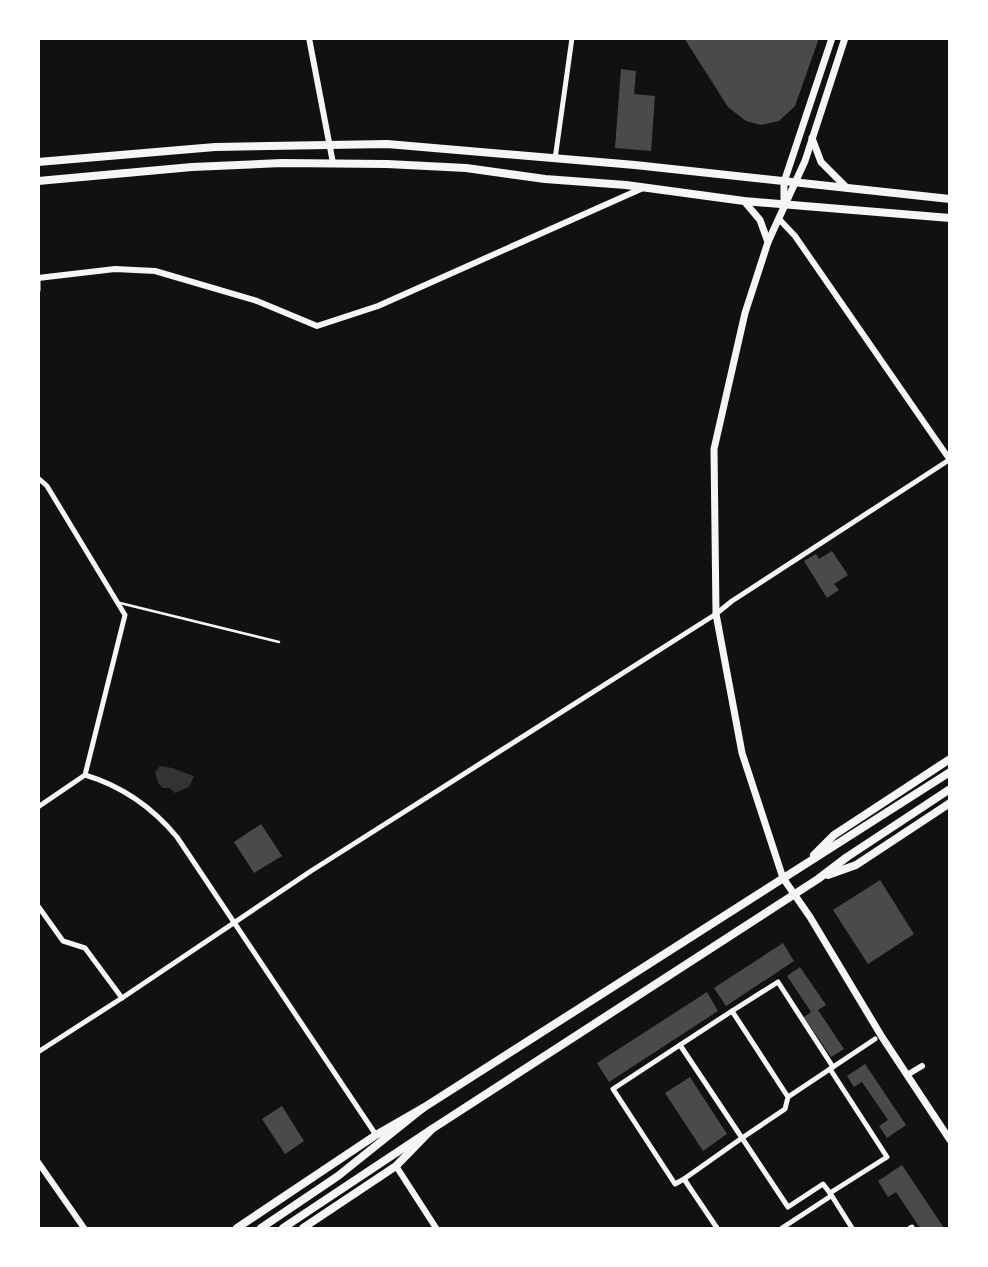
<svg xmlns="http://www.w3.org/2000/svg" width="988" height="1267" font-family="Signika,sans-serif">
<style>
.water{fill:#333}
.building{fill:#4a4a4a}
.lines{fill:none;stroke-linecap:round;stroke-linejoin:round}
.service{stroke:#f5f5f5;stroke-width:2.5}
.minor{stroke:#f5f5f5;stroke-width:5}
.tertiary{stroke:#f5f5f5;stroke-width:6}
.secondary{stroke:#f5f5f5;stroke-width:7}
.primary{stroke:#f5f5f5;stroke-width:8}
.trunk{stroke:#f5f5f5;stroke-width:8}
</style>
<rect width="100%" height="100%" fill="#111"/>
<!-- water -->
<path class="water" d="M160,766L172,768L194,776L189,787L175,793L170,788H163L158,783L155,772Z"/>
<!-- building -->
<g class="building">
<path d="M684,38H819L795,106L779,121L761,125L746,121L728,107Z"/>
<path d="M621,69L636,71L634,94L655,96L651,151L615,148Z"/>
<path d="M832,551L848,575L834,584L839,590L827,598L804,561L816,554L819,559Z"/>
<path d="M261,824L282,856L254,873L234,842Z"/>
<path d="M880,880L914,934L868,964L833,910Z"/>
<path d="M783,943L794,961L726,1006L714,988Z"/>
<path d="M800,967L826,1005L818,1010L844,1049L831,1057L804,1017L811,1012L787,976Z"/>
<path d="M707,992L718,1011L609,1082L597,1063Z"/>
<path d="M865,1064L906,1125L887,1138L879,1126L888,1120L862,1082L854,1087L847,1076Z"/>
<path d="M690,1077L727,1134L703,1151L665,1093Z"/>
<path d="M282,1106L304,1141L285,1154L262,1119Z"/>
<path d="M902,1165L944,1228H920L896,1192L888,1197L878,1181Z"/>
</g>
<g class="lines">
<!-- service -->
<path class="service" d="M120,603L279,642"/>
<!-- minor -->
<g class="minor">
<path d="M555,159L572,38"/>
<path d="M38,278V290"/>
<path d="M38,478L47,486L125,615L85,775L38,807"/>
<path d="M85,775C122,786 152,807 177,837L376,1135"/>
<path d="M38,906L63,941L85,948L122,998"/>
<path d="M732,1011L778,982L833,1067"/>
<path d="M680,1045L613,1089L675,1184L684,1179L717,1228"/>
<path d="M38,1052L122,998L311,871L716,614L732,601L949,460"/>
<path d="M788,1097L732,1011L680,1045L742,1138L785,1109L788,1097L875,1039"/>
<path d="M684,1179L742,1138L788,1207L823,1184L830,1193L887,1157L830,1069"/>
<path d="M830,1193L852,1228"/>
<path d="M782,1228L831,1196"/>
<path d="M910,1228L912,1227"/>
</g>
<!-- tertiary -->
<g class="tertiary">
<path d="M309,38L333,163"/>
<path d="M779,219L795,236L950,460"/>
<path d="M38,278L115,269L155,271L257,301L317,326L378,306L643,188"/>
<path d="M907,1075L922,1066"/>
<path d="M38,1162L84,1228"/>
<path d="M396,1166L436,1228"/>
</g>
<!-- secondary -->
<g class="secondary">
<path d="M845,38L805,161L768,242L745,313L714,449L716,614L742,753L783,878L810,917L882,1037L950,1140"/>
<path d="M812,138L821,162L847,188"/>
<path d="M744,201L760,220L768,242"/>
<path d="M784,201V182L832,38"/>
</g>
<!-- primary -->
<g class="primary">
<path d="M814,855L834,835L950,759"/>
<path d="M828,875L856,865L950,803"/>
<path d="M237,1228L376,1135L423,1108L950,772"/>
<path d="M303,1228L396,1166L432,1129L818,879L847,857L950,789"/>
</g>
<!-- trunk -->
<g class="trunk">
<path d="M38,162L215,147L387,144L635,165L950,199"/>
<path d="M38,181L192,167L282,163L387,164L466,168L545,179L626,185L744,201L950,218"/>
<path d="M261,1228L338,1176L423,1108"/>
<path d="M283,1228L432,1129"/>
</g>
</g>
<!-- border -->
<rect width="988" height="1267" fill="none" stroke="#ffffff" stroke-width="80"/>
</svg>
